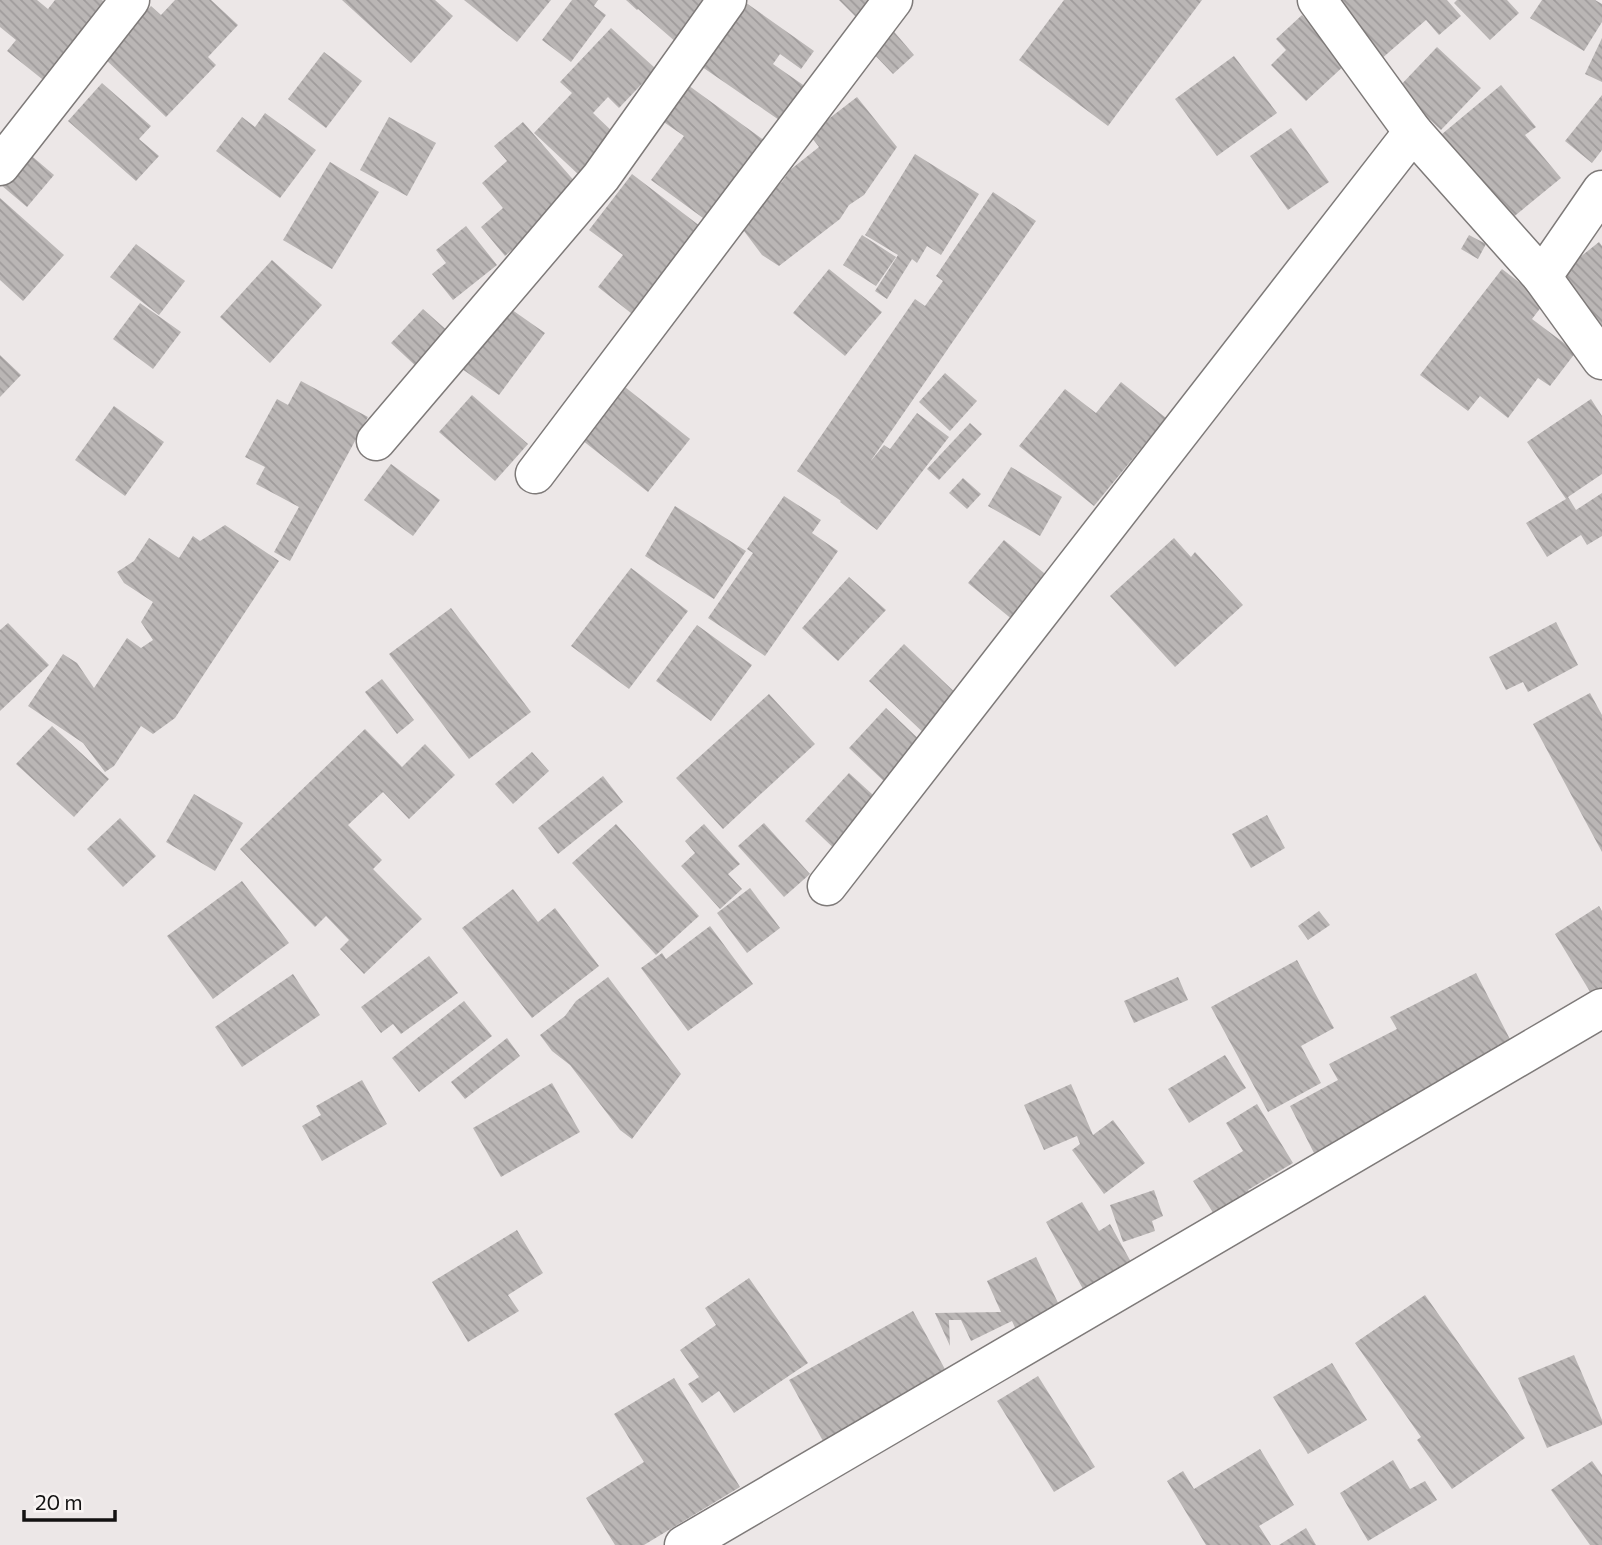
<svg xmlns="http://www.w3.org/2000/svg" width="1602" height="1545" font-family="Commissioner,sans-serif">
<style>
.building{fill:url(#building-back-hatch)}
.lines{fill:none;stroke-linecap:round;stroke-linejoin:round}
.minor-casing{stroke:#7e7a79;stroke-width:41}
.minor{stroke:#fff;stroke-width:38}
</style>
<defs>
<pattern id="building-back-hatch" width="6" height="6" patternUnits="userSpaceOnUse" patternTransform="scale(1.75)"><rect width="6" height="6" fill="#bab6b5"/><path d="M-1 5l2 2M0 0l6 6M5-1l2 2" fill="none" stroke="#9f9b9b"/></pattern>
</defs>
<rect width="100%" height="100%" fill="#ece7e7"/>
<!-- building -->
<g class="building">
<path d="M0,0H37L48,9L55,0H102L118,14L47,83L7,51L16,40L0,27Z"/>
<path d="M175,0H211L238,25L208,57L216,65L166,117L103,57L151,6L161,15Z"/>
<path d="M342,0H435L453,16L411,63Z"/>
<path d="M464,0H551L517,42Z"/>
<path d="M572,0H598L594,6L606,15L571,62L542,40Z"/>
<path d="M626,0H714L677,43L638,9L637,10Z"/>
<path d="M742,0L814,51L801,69L780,54L773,64L806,87L782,122L692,60Z"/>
<path d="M839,0H872L856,17Z"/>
<path d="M1064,0H1202L1108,126L1019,60Z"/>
<path d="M1327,0H1447L1461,16L1439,35L1426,20L1380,60Z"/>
<path d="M1457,0H1507L1519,13L1490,40L1454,3Z"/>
<path d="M1542,0H1595L1602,4V22L1584,51L1530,18Z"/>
<path d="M1302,15L1347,63L1306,101L1271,65L1286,50L1276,39Z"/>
<path d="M890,27L914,55L893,74L868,48Z"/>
<path d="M611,28L656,69L619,108L608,97L593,113L616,135L579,175L534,133L572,93L560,82Z"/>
<path d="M1602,38V82L1585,74Z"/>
<path d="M1437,47L1481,88L1441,130L1397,89Z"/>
<path d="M324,52L362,81L326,128L288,99Z"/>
<path d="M1234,56L1277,113L1217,156L1175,99Z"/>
<path d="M681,80L772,146L714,226L651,180L684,136L655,116Z"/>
<path d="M102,83L151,126L139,139L159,156L136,181L68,121Z"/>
<path d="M1501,85L1536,127L1525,135L1561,178L1506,223L1436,139Z"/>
<path d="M1602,95V150L1592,163L1565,141Z"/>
<path d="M857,97L897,147L864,195L849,205L840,219L779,266L762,255L741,227L764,195L782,182L790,170L819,147L809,134Z"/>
<path d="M265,113L316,150L280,198L216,151L242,117L255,127Z"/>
<path d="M389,117L436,143L407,196L360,170Z"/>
<path d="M523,122L583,191L545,220L505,256L481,227L503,208L482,183L507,161L494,146Z"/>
<path d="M1291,128L1329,182L1288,210L1250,156Z"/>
<path d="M27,152L54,175L27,207L1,185Z"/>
<path d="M915,154L979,194L941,255L927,246L917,263L912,259L887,299L875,291L898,255L865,235Z"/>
<path d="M330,162L379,192L332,269L283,240Z"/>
<path d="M632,174L709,233L641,321L598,287L623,255L589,230Z"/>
<path d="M993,192L1036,221L870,462L884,445L890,449L917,413L949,437L877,530L840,502L841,501L797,471L915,299L925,306L943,281L936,276Z"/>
<path d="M0,198L64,255L23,301L0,280Z"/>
<path d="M466,226L497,265L453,300L432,274L446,263L436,250Z"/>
<path d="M862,235L896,257L876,286L843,265Z"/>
<path d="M1469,235L1486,244L1478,259L1461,249Z"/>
<path d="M1599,242L1602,246V325L1560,273Z"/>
<path d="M136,244L185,281L159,315L110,277Z"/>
<path d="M272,260L322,305L270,363L220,317Z"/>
<path d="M829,269L882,312L845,356L793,313Z"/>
<path d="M1502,269L1545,302L1532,319L1576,352L1550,386L1538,378L1508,418L1480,396L1468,411L1420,375Z"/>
<path d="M501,302L545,333L499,395L455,364Z"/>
<path d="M140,303L181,332L153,369L113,339Z"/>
<path d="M423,309L451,334L419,369L391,343Z"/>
<path d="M0,355L21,375L0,397Z"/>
<path d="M945,373L977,401L950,431L919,402Z"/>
<path d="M615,379L690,439L648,492L573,433Z"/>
<path d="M301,381L368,417L290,561L274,552L299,507L256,484L265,467L245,457L277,399L288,405Z"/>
<path d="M1121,382L1166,418L1094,506L1019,446L1065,389L1096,413Z"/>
<path d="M472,395L528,444L495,481L439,432Z"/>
<path d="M1591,399L1602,416V474L1568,497L1576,510L1602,493V536L1587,545L1581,535L1547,557L1526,523L1566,499L1527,442Z"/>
<path d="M114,406L164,442L125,496L75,460Z"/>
<path d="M970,423L982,434L939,480L927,469Z"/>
<path d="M391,464L440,500L413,536L364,500Z"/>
<path d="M1011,467L1062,497L1040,536L988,506Z"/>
<path d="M963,478L981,494L967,509L949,493Z"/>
<path d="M784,496L821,520L812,533L838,551L765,656L708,618L753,553L747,549Z"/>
<path d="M675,506L746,551L714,599L645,556Z"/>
<path d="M225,525L279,561L175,718L153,734L141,726L114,766L105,772L83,743L28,706L63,654L77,663L94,688L127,638L141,648L153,640L141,622L153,602L124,583L117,572L134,561L149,538L179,558L193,536L200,541Z"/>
<path d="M1174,538L1191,557L1195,552L1243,605L1175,667L1110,596Z"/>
<path d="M1004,540L1056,583L1020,626L968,583Z"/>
<path d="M631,568L688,611L629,689L571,646Z"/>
<path d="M849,577L886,610L838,661L802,628Z"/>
<path d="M451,608L531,712L469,759L389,654Z"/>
<path d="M1556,622L1578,665L1528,692L1523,682L1506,690L1489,657Z"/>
<path d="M8,623L49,665L0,711V630Z"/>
<path d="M697,625L752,665L711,721L656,681Z"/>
<path d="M904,644L962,699L928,737L869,681Z"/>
<path d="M382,679L414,720L397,734L365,692Z"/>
<path d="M1590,693L1602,715V852L1533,724Z"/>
<path d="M769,694L815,744L723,829L676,778Z"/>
<path d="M886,708L925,745L888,785L849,748Z"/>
<path d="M52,726L109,779L74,817L16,764Z"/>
<path d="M365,729L402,767L425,744L455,775L409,819L383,792L348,825L382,860L373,869L422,919L364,974L340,949L349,940L326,916L315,927L240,849Z"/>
<path d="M532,752L549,771L513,804L495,784Z"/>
<path d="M849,773L885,806L840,854L805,821Z"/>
<path d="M603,776L623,802L558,854L538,828Z"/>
<path d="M194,794L243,823L215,871L166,842Z"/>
<path d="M1267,815L1285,848L1251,868L1232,834Z"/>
<path d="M120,818L156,856L123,887L87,849Z"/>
<path d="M764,823L810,874L784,897L738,846Z"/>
<path d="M616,824L699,916L656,955L572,863Z"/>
<path d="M704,824L740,864L728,874L742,889L720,909L681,866L695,853L685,841Z"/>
<path d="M242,881L289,943L213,999L167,936Z"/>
<path d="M750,888L780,928L747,953L717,913Z"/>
<path d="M513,889L538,922L555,908L599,966L532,1018L462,928Z"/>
<path d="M1599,906L1602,911V996L1595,1000L1555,934Z"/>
<path d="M1319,911L1330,925L1308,940L1298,926Z"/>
<path d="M710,926L753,984L688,1031L641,968L662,953L666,959Z"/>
<path d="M429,956L458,993L401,1034L393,1024L381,1033L361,1007Z"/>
<path d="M1297,960L1334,1028L1301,1046L1321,1083L1268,1112L1211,1007Z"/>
<path d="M1476,973L1515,1049L1314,1153L1290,1106L1338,1080L1329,1064L1397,1029L1390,1017Z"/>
<path d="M293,974L320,1015L242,1067L215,1027Z"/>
<path d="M608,977L681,1074L632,1139L620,1130L570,1065L552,1051L540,1035L565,1016L576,1001Z"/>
<path d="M1178,977L1188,1000L1134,1023L1124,1001Z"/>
<path d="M464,1001L492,1036L419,1092L392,1058Z"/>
<path d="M507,1038L520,1056L465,1099L451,1082Z"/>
<path d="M1225,1055L1246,1088L1189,1123L1168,1089Z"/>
<path d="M362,1080L387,1124L322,1161L302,1126L321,1115L316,1106Z"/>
<path d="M552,1083L580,1132L501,1177L473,1128Z"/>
<path d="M1071,1084L1093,1135L1113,1120L1145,1163L1104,1194L1072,1150L1080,1144L1077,1136L1044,1150L1024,1105Z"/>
<path d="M1257,1104L1293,1163L1248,1190L1255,1201L1219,1222L1193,1181L1243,1151L1226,1123Z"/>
<path d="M1154,1190L1163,1216L1152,1221L1155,1231L1123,1242L1110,1205Z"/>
<path d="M1082,1202L1099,1231L1110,1224L1136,1271L1088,1298L1046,1222Z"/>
<path d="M517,1230L543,1273L508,1295L519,1311L468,1342L432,1282Z"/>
<path d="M1036,1257L1061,1309L1017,1332L1012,1321L971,1341L961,1320H949L950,1346L935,1313L1001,1312L987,1281Z"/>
<path d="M749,1278L808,1363L734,1413L719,1391L702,1403L688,1384L699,1377L680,1350L716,1325L705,1308Z"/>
<path d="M1425,1295L1525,1438L1452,1489L1417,1440L1421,1437L1355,1343Z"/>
<path d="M913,1311L952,1382L828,1450L789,1380Z"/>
<path d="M1574,1355L1602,1420V1425L1547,1448L1518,1378Z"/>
<path d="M1332,1363L1367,1420L1308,1454L1273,1397Z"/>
<path d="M1038,1376L1095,1467L1054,1492L997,1401Z"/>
<path d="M674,1378L740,1487L644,1545H615L586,1498L644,1462L614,1414Z"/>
<path d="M1260,1449L1294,1505L1259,1526L1271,1545H1206L1167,1481L1183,1471L1194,1489Z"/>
<path d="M1393,1460L1410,1489L1425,1481L1437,1500L1368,1541L1340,1493Z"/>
<path d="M1592,1461L1602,1475V1545H1590L1551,1490Z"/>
<path d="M1306,1528L1316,1545H1279Z"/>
</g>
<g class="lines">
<defs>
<g id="minor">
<path d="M1317,0L1413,132L1542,277L1602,360"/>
<path d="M0,166L130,0"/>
<path d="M1542,277L1602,190"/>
<path d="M376,441L601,177L727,0"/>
<path d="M535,474L893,0"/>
<path d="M827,886L1413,132"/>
<path d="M684,1545L1602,1008"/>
</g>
</defs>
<!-- minor casing -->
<use href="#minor" class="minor-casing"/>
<!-- minor -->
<use href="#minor" class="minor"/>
</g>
<!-- scale -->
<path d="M24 1510v10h91v-10" fill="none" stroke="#131212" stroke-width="3.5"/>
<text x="35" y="1510" font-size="21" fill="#131212" stroke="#f9f5f4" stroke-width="5" paint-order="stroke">20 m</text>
</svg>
